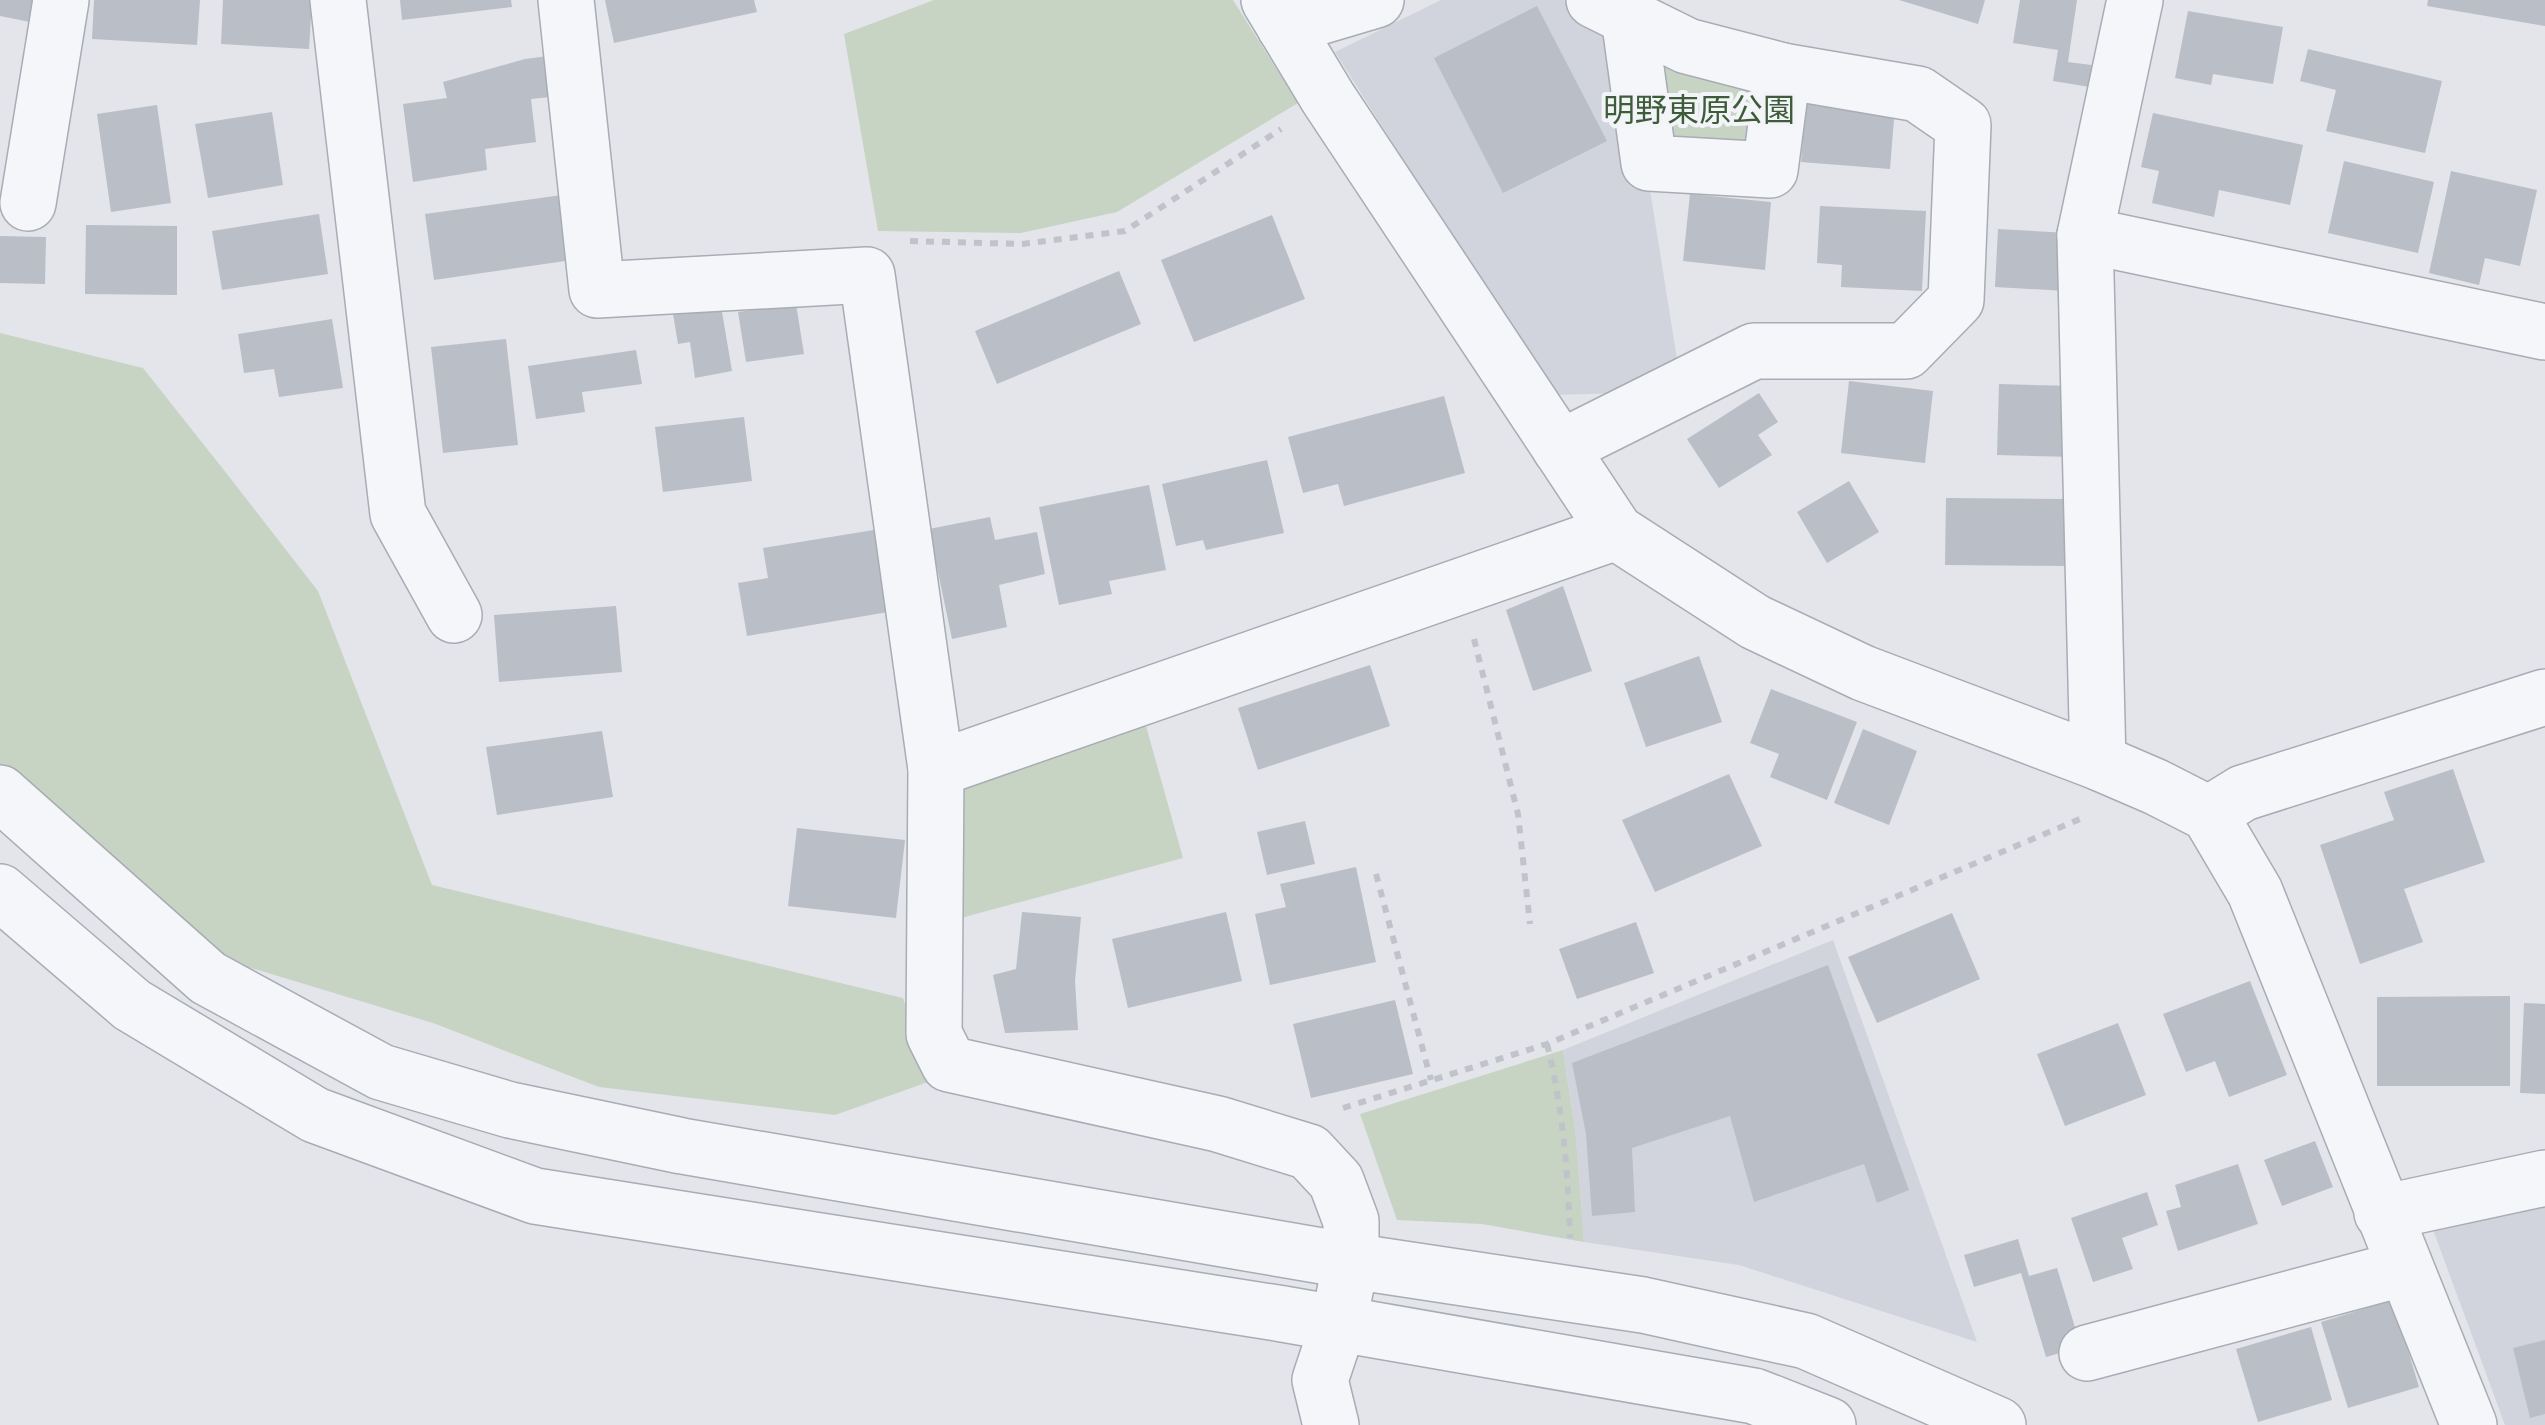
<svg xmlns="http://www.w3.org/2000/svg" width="2545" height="1425" font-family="Overpass,'Noto Sans JP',sans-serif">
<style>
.built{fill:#d1d4dc}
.green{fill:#c7d4c4}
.building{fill:#babec7}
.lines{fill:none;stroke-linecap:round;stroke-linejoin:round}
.minor-casing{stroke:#a8acb4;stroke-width:58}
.path{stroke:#c0c3c9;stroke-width:6;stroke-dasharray:8 8;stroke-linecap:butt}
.minor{stroke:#f5f6f9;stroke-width:55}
.labels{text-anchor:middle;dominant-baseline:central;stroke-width:8;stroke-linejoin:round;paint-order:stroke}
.park-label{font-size:32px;fill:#3e5c3a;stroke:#f2f4f8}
</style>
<rect width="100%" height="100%" fill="#e3e5ea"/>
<!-- built -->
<g class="built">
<path d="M1441,0H1563L1624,27L1677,359L1626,393L1552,395L1335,52Z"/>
<path d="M1833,940L1977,1342L1739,1265L1584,1242L1576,1137L1563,1050Z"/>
<path d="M2545,1190V1425H2505L2428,1216Z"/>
</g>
<!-- green -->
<g class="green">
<path d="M934,0H1233L1298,103L1117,212L1021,233L878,231L844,34Z"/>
<path d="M1639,44L1776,82L1766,165L1654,158Z"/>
<path d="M0,333L143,368L227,474L318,591L432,885L903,998L931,1081L835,1115L599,1087L433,1023L182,947L0,801Z"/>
<path d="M1146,726L1183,858L961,918L959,797L965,783Z"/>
<path d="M1563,1050L1576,1137L1584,1242L1482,1224L1397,1220L1360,1114Z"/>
</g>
<!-- building -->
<g class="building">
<path d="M0,0H39L35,23L0,16Z"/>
<path d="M94,0H200L197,45L92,39Z"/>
<path d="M223,0H312L309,49L221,44Z"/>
<path d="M400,0H511L512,7L402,20Z"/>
<path d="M605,0H754L757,12L614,43Z"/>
<path d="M1899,0H1985L1978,24Z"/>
<path d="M2020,0H2077L2068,62L2099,66L2096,88L2053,81L2058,50L2013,43Z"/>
<path d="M2428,0H2545V26L2427,6Z"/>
<path d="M1537,6L1607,141L1503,193L1434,58Z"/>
<path d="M2188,11L2283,27L2273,84L2213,74L2211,85L2175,78Z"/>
<path d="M2308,49L2442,81L2425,153L2326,131L2336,90L2300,81Z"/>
<path d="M556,55L561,96L531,99L536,142L485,149L487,170L413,182L403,104L447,98L443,82L525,59Z"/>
<path d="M1806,100L1895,107L1890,169L1801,162Z"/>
<path d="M157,105L171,203L111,212L97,114Z"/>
<path d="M272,112L283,185L208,198L195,124Z"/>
<path d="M2153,113L2303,145L2290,205L2219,190L2214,217L2152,203L2159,171L2141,167Z"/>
<path d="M2344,161L2434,182L2418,253L2328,233Z"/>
<path d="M2451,171L2537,190L2520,266L2485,258L2479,285L2429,273Z"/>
<path d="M1690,194L1771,202L1765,270L1683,261Z"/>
<path d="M562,195L572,260L434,280L425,214Z"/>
<path d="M1820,206L1926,211L1922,291L1841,287L1842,265L1817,263Z"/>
<path d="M319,214L328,274L222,290L212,231Z"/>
<path d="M1272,215L1305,299L1194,342L1161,260Z"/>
<path d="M86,225L177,226V295L85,294Z"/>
<path d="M1998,229L2070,233L2067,291L1995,287Z"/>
<path d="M0,236L46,237L45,284L0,283Z"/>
<path d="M1119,271L1141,324L997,384L975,331Z"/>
<path d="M796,304L804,354L746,362L738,312Z"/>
<path d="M721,306L732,371L695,378L690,342L678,344L673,314Z"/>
<path d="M332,319L343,388L279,397L274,369L244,373L238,334Z"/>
<path d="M506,339L518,445L443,453L431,347Z"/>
<path d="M636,350L642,384L582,392L585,412L536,419L528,366Z"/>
<path d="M1849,381L1933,391L1925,463L1841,453Z"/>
<path d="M1999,384L2074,386L2073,457L1997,455Z"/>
<path d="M1759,393L1778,422L1758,435L1772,455L1719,488L1687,439Z"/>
<path d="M1444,396L1465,473L1344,506L1338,484L1303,493L1288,437Z"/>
<path d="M744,417L752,481L663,492L655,427Z"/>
<path d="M1267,460L1284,533L1206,550L1203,540L1176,546L1162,484Z"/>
<path d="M1849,481L1879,532L1827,563L1797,512Z"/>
<path d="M1149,485L1166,570L1109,581L1112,594L1059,605L1039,507Z"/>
<path d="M1946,498L2073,499V566L1945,565Z"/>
<path d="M990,517L995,540L1037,532L1045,574L999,585L1007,627L952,639L929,529Z"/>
<path d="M880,529L894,611L747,636L738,583L768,578L763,548Z"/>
<path d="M1563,586L1592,671L1533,691L1506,610Z"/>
<path d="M616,606L622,672L499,682L494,615Z"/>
<path d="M1699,656L1722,722L1646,747L1624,683Z"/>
<path d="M1370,665L1390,726L1258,770L1238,708Z"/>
<path d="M1771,689L1857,722L1827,800L1770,777L1779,754L1750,743Z"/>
<path d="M1863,729L1917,751L1889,825L1834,803Z"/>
<path d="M602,731L613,797L497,815L486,747Z"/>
<path d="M2453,769L2485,862L2404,889L2423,942L2360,964L2320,845L2394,820L2384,792Z"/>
<path d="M1729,774L1762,846L1655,892L1622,820Z"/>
<path d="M1305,821L1315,864L1267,875L1257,832Z"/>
<path d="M797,828L905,840L896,918L788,906Z"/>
<path d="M1356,867L1376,962L1270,985L1255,914L1286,907L1280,884Z"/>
<path d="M1022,912L1081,917L1075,981L1078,1030L1005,1033L993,975L1016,969Z"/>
<path d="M1226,912L1242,981L1128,1008L1112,939Z"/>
<path d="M1952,913L1980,979L1877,1023L1848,957Z"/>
<path d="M1636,922L1654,973L1577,999L1559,949Z"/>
<path d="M1828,965L1909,1190L1877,1203L1864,1164L1754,1202L1730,1116L1632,1148L1635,1212L1592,1216L1586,1134L1572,1063Z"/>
<path d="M2250,981L2287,1075L2229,1097L2215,1061L2186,1072L2163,1014Z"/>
<path d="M2510,996V1086H2377V997Z"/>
<path d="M1395,1000L1413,1074L1311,1098L1293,1024Z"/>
<path d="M2524,1003L2545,1004V1094L2520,1093Z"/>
<path d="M2118,1023L2146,1095L2065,1126L2037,1054Z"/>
<path d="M2315,1141L2333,1187L2282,1206L2264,1160Z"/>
<path d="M2238,1164L2258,1224L2178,1251L2166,1211L2181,1207L2175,1185Z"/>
<path d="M2147,1192L2158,1225L2122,1238L2133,1269L2093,1282L2071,1218Z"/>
<path d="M2018,1239L2029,1276L2057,1268L2081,1347L2046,1357L2021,1273L1974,1287L1964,1255Z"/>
<path d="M2393,1300L2419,1387L2348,1408L2321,1322Z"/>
<path d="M2311,1327L2332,1400L2258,1422L2236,1349Z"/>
<path d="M2545,1340V1414L2530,1418L2513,1348Z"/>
</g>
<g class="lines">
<defs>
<g id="minor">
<path d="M338,0L398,514L454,615"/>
<path d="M566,0L597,290L867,275L936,769"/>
<path d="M1269,0L1328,98L1616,532L1755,622L1863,673L2098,762L2156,787L2209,814L2255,892L2469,1425"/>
<path d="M1629,17L1649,163L1770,170L1783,71"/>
<path d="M1285,27L1376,0"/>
<path d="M28,203L61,0"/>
<path d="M2085,235L2545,332"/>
<path d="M1560,448L1754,351H1906L1956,300L1963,125L1918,94L1783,71L1687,46L1594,0"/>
<path d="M2098,762L2085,235L2135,0"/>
<path d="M0,793L208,978L381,1072L510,1110L682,1146L1351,1261L1643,1305L1806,1341L1998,1425"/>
<path d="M2209,814L2243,793L2545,697"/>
<path d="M0,892L132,1005L315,1115L535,1196L1283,1314L1754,1396L1828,1425"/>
<path d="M2382,1213L2545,1178"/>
<path d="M2087,1353L2405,1268"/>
<path d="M1331,1425L1320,1380L1338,1326L1351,1261V1221L1336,1181L1309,1152L1218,1124L949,1064L934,1034L936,769L1616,532"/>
</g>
</defs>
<!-- minor casing -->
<use href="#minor" class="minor-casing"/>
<!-- path -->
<g class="path">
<path d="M910,241L1022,244L1125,231L1281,129"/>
<path d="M1474,639L1518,814L1530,924"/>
<path d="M1376,874L1431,1080"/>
<path d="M1547,1044C1563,1109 1568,1171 1570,1238"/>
<path d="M1343,1108L1547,1044L2080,819"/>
</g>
<!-- minor -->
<use href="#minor" class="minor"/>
</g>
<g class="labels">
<!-- park labels -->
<g class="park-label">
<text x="1699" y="113">明野東原公園</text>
</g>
</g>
</svg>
